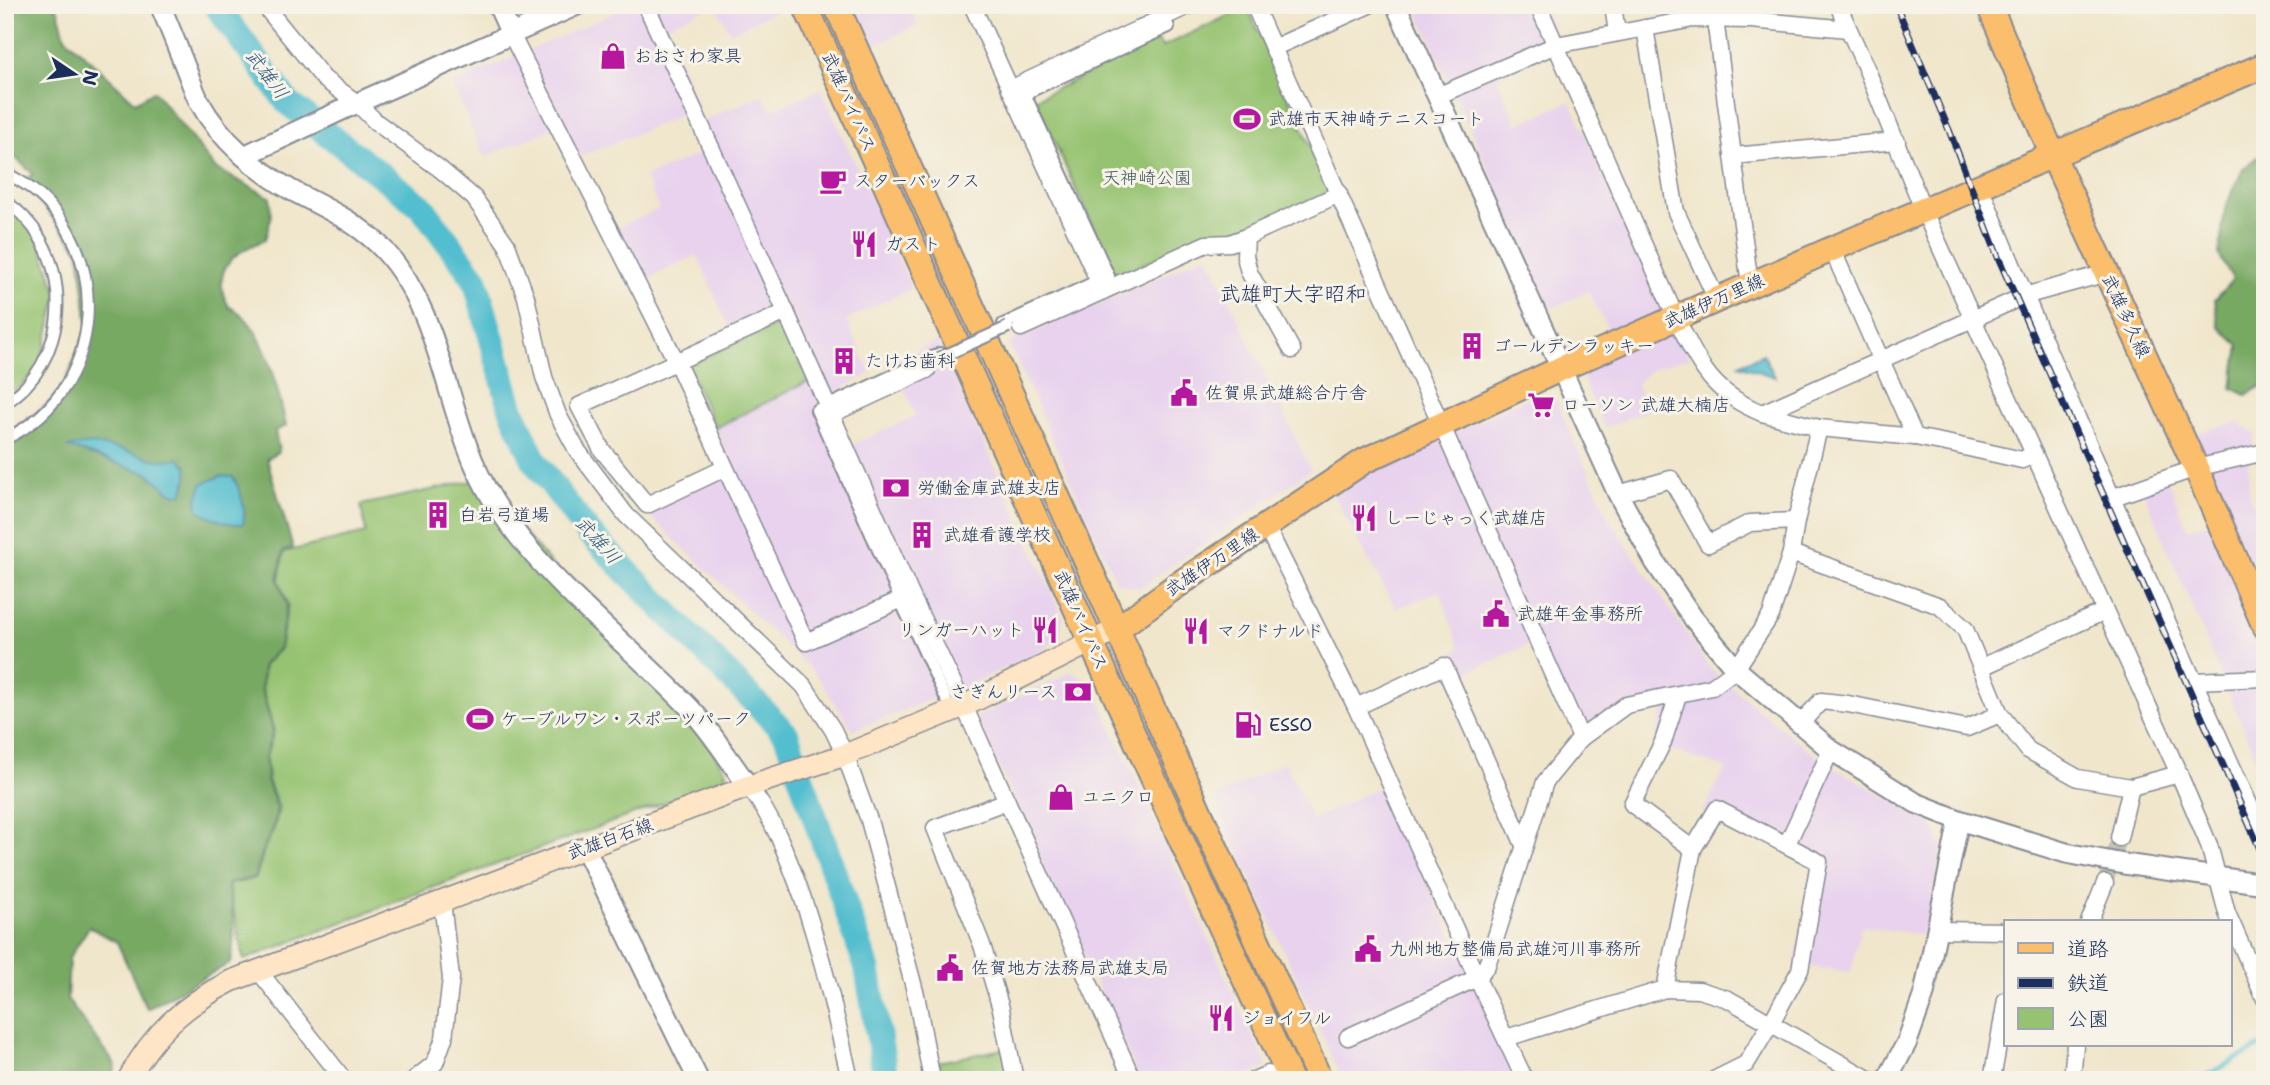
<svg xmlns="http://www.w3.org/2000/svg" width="2270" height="1085" font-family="'Shantell Sans','Klee One',sans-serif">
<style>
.built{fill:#e8d2ee}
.green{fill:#96c371;stroke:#587968;stroke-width:2}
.forest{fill:#78a963;stroke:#4a6c60;stroke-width:2}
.water{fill:#53becf;stroke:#377696;stroke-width:2}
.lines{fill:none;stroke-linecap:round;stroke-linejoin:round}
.stream{stroke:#53becf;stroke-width:4.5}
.river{stroke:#53becf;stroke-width:26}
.minor-tunnel{stroke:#c5c1b5;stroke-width:16;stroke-dasharray:16 8;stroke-linecap:butt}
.pedestrian-casing{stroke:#868a94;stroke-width:14}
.minor-casing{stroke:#868a94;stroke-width:19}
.tertiary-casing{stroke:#868a94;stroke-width:23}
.secondary-casing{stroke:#868a94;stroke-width:24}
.primary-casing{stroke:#868a94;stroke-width:28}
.trunk-casing{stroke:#868a94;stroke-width:28}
.pedestrian{stroke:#fff;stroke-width:10}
.minor{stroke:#fff;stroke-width:16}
.tertiary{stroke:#fff;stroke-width:19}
.secondary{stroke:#fde5c5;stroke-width:21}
.primary{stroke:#fabe6d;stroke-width:24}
.trunk{stroke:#fabe6d;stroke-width:24}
.rail-casing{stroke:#1b2f5e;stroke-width:7}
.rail{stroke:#f7f3e8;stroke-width:4.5;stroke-dasharray:13;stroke-linecap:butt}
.pedestrian-bridge-casing{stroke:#868a94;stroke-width:14;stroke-linecap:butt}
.pedestrian-bridge{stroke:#fff;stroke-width:10}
.labels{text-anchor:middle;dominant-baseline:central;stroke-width:6;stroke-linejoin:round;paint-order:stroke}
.poi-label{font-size:18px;fill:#1b2f5e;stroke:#f7f3e8;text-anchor:start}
.street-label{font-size:18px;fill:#1b2f5e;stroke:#f7f3e8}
.park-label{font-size:18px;fill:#405b64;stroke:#f7f3e8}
.water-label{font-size:19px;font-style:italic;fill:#2c5a80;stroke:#f7f3e8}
.quarter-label{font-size:21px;fill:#1b2f5e;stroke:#f7f3e8}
</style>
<rect width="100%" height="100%" fill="#f7f3e8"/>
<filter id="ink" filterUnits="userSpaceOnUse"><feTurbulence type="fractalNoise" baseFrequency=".0143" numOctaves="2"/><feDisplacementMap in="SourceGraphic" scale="14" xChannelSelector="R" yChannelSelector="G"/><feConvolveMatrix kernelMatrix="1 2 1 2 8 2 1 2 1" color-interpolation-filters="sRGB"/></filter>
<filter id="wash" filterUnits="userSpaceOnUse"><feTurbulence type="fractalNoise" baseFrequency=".00686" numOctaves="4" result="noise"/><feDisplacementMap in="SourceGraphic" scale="28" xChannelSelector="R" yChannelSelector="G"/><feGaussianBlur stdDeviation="1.57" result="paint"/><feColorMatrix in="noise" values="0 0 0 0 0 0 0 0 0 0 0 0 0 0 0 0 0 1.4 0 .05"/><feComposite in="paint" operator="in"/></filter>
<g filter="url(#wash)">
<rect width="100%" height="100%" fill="#f0e6cb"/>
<!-- built -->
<g class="built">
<path d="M632,5H713L665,27L699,108L579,157L563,124L485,157L452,84Z"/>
<path d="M716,5H783L784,7L730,33Z"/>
<path d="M855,5H909L918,25L873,46Z"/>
<path d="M1415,5H1544L1561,49L1496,77L1517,125L1570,101L1689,358L1654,368L1636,383L1647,411L1605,428L1566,342L1582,346L1609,331L1588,291L1551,309Z"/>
<path d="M821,89L912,288L846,320L871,374L817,400L849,446L916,416L892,363L937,341L1063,617L1059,641L1035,654L961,688L853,730L815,673L647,513L733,471L715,428L809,381L736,343L697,255L631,287L604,234L659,209L645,177L713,148L702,121L762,95L771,110Z"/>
<path d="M1207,254L1311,470L1139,588L1117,583L1009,343L1150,282Z"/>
<path d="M1540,392L1556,400L1609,519L1711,670L1819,759L1931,823L1942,847L1924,935L1861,926L1851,972L1795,965L1813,862L1702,812L1726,768L1654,745L1666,703L1629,707L1575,734L1535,642L1456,677L1447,656L1460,649L1440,591L1396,609L1333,494L1382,466Z"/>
<path d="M2238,422L2255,434L2248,467L2249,496L2265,525V605L2193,434Z"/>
<path d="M2169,482L2187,529L2207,523L2265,652V779L2143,491Z"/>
<path d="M1071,672L1091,682L1267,1067L1238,1080H1140L977,717Z"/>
<path d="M1285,762L1312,820L1382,786L1520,1080H1343L1214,798Z"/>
</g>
<!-- green -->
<g class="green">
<path d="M1247,7L1331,191L1232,236L1200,239L1115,276L1035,99L1158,40L1162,47Z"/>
<path d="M5,201L35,230L58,295L40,365L5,404Z"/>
<path d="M782,322L809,381L715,428L687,365Z"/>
<path d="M477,480L702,735L726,772L724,781L418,893L244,960L228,885L256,878L265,847L274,829L279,808L268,780L266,757L274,731L262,688L264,665L280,649L288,605L279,580L284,552L366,533L361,505Z"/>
<path d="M1004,1049L1009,1080H941L938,1062Z"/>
</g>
<!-- forest -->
<g class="forest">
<path d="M5,5H54L58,10L65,37L135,102L154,91L216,169L270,197L271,218L265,240C233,252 209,270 229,307C265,321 278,391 286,426L275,431L279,451L267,459L293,548L283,551L278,580L287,605L279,648L263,665L261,688L273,731L265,757L267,780L277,808L273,829L264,847L255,877L227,884C233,912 237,935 230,963L147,1009L117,942L89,927L69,958L67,999L116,1066L111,1080H5V439L61,393L88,326L79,251L24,182L33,174L5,148Z"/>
<path d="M2265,139V384L2246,395L2232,388L2239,345L2219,327L2215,300L2233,279L2219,255L2225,208L2243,169L2262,153Z"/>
</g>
<!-- water -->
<g class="water">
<path d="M1763,354L1775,377L1739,365Z"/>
<path d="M93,444L120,449L156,460L180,459L187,466V478L182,495L170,492L149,474L67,447Z"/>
<path d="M221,476L233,477C240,489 247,510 243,524C226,525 212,518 198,510L197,500L202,484Z"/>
</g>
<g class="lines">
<!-- stream -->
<path class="stream" d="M2197,1080L2265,1044"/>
<!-- river -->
<path class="river" d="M216,5L288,103L422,207L475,279L511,408L535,462L588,532L786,734L867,968L886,1080"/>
</g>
</g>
<g filter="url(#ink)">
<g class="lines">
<!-- minor-tunnel -->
<path class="minor-tunnel" d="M2105,883L2119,838"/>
<defs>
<g id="pedestrian">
<path d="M5,173C115,224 116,387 5,439"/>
<path d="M5,201C66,241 75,334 26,386C20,393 12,398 5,404"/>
<path d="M1103,278L1109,276L1025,94L1169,27L1167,23"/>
<path d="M1003,324L1092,283"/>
<path d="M833,403L940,353"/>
<path d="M821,408L816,410L897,593"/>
<path d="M903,607L946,699"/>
</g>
<g id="minor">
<path d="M264,5L324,79L357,103L376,122L440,169L474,198L507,245L526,297L544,377L558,415L577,450L626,515L804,686L833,730L845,755L869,820L916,995L932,1080"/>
<path d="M646,5L786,312L911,595L964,706L1133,1080"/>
<path d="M972,5L1103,291L1206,244L1230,243L1246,237L1339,194"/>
<path d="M1254,5L1581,738"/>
<path d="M1538,5L1676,318C1700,365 1710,392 1762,413L2024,296L2107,273"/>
<path d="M1613,5L1617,33"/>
<path d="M1838,5L1867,70L1923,209L2034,454"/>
<path d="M1715,19L1750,285"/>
<path d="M1645,28L1676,212L1717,300"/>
<path d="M511,34L676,361L806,642L911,595"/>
<path d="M1273,48L1369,5"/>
<path d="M1010,89L1190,5"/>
<path d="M1437,96L1556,45L1693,19L1751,20L1848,29"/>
<path d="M1733,156L1897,141"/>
<path d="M1980,186C2069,407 2168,623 2265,840"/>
<path d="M1246,237L1245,256L1249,272L1292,350"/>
<path d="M1832,249L1915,437"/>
<path d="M1021,328L1103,291"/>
<path d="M1762,413L1819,428L1796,521"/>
<path d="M832,414L927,370"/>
<path d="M725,468L647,505L602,450L579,406L786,312"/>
<path d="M2111,498L2196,468L2265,452"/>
<path d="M1266,526L1356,707L1477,978L1525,1080"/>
<path d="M1791,553L1940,606L1965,629L2000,714L2028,750L2078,778L2131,787L2179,774L2034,454L2022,460L1951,444L1915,437L1819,428"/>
<path d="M1982,667L2105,611"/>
<path d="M2194,681L2265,678"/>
<path d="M1678,695L1663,742L1632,804L1693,849"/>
<path d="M1356,707L1444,666L1524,845"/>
<path d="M1800,724L1821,701L1848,704L1967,728L2000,714"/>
<path d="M2179,774L2209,845L2227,913L2265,999"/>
<path d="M749,787C774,819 787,855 801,893C822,954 836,1016 850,1080"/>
<path d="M1007,801L935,828L982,945L1001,1009L1015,1080"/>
<path d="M2119,838L2131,787"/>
<path d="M1787,844L1831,750"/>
<path d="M2089,922L2105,883"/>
<path d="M1937,930L2006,931"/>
<path d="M258,970L344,1080"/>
<path d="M1665,989L1693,849L1717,809L1819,862L1800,970L1771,1023L1746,1064L1714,1080"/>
<path d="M1348,1037L1477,978L1487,965L1545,782L1581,738L1626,705L1712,687L1736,669L1771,615L1791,553L1796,521L1750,523L1708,544L1671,479L1618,494"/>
<path d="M1506,1038L1665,989L1699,990L1728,999L1870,1080"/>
<path d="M414,1080L435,1063L444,1038L451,978L442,902"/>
<path d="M1254,1080L1268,1074"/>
<path d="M1992,1080L2006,1000"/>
<path d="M2072,1080L2075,1045"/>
</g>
<g id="tertiary">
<path d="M160,5C170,28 179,51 188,74C192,84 195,94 200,103C220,139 256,170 291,190C324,208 357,221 384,250C447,319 444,422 493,500C542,579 621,637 685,703C709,727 728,759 749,787"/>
<path d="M498,5L511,34"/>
<path d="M1396,5L1618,494L1655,562L1693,618L1736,669L1831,750L1916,803L1959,820L2066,853L2124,864L2265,884"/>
<path d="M244,156L344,109L577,5"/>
<path d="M585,848L697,1077L696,1080"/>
<path d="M1887,1080L1907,1042L1924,994L1959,820"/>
</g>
<path id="secondary" d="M128,1080C153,1033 184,1005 231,981L758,783L845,755L964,706L1117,629"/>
<g id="primary">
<path d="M1989,5L2053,156L2196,468L2265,627"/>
<path d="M1117,629L1173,588L1364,461L1560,369L1832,249L2265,65"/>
</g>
<g id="trunk">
<path d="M805,5L1091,642L1291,1080"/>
<path d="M836,5L1320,1080"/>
</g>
</defs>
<!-- pedestrian casing -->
<use href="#pedestrian" class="pedestrian-casing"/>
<!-- minor casing -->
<use href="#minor" class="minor-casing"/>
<!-- tertiary casing -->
<use href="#tertiary" class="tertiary-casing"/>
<!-- secondary casing -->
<use href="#secondary" class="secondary-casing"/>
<!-- primary casing -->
<use href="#primary" class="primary-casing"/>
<!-- trunk casing -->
<use href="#trunk" class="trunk-casing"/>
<!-- pedestrian -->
<use href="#pedestrian" class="pedestrian"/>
<!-- minor -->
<use href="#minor" class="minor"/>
<!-- tertiary -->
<use href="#tertiary" class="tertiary"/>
<!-- secondary -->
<use href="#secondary" class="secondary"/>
<!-- primary -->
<use href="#primary" class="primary"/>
<!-- trunk -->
<use href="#trunk" class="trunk"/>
<defs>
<path id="rail" d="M1896,5L1949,130L1998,257L2265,860"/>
</defs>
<!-- rail casing -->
<use href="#rail" class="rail-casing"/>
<!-- rail -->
<use href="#rail" class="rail"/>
<defs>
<path id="pedestrian-bridge" d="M939,358L1008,327"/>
</defs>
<!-- pedestrian-bridge casing -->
<use href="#pedestrian-bridge" class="pedestrian-bridge-casing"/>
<!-- pedestrian-bridge -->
<use href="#pedestrian-bridge" class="pedestrian-bridge"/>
</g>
</g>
<!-- icons -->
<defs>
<symbol id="shop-bare" viewBox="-9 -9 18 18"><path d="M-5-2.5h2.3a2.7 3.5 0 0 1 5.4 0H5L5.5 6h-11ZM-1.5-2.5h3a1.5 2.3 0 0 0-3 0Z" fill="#b5179e" stroke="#f7f3e8" stroke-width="2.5" paint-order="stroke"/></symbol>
<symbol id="stadium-bare" viewBox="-9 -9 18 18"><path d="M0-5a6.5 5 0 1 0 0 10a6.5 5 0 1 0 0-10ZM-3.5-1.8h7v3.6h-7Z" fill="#b5179e" stroke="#f7f3e8" stroke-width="2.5" paint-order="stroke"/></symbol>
<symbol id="cafe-bare" viewBox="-9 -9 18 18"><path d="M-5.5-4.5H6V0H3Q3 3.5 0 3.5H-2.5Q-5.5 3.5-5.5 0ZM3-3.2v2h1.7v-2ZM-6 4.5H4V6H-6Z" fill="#b5179e" stroke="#f7f3e8" stroke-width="2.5" paint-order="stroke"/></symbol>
<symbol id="restaurant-bare" viewBox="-9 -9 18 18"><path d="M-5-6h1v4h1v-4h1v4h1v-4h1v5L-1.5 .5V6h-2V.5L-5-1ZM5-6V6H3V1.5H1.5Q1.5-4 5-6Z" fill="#b5179e" stroke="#f7f3e8" stroke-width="2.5" paint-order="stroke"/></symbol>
<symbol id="building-bare" viewBox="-9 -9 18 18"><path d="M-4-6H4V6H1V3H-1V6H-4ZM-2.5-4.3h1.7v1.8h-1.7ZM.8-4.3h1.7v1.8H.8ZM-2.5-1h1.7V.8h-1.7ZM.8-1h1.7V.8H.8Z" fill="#b5179e" stroke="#f7f3e8" stroke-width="2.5" paint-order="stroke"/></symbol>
<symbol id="civic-bare" viewBox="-9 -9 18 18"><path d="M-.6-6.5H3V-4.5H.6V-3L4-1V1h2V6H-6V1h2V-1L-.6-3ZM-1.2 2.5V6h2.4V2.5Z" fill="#b5179e" stroke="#f7f3e8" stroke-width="2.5" paint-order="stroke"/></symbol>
<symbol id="supermarket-bare" viewBox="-9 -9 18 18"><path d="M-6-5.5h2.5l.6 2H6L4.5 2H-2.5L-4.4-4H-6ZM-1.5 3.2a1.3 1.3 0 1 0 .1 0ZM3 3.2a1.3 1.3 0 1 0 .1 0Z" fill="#b5179e" stroke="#f7f3e8" stroke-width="2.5" paint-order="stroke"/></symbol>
<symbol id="bank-bare" viewBox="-9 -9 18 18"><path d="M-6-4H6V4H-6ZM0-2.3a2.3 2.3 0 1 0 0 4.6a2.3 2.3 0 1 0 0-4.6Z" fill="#b5179e" stroke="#f7f3e8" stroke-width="2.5" paint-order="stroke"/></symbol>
<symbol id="fuel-bare" viewBox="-9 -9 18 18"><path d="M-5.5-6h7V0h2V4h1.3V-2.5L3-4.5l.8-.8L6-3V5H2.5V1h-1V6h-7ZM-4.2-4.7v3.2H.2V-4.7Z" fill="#b5179e" stroke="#f7f3e8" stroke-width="2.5" paint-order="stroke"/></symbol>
</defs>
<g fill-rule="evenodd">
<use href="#shop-bare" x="594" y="37" width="38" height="38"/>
<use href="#stadium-bare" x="1228" y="100" width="38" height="38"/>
<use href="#cafe-bare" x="814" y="162" width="38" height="38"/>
<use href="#restaurant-bare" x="845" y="225" width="38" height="38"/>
<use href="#building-bare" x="1453" y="327" width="38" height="38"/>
<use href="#building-bare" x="825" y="342" width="38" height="38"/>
<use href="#civic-bare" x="1165" y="374" width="38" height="38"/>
<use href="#supermarket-bare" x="1522" y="386" width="38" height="38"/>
<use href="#bank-bare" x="877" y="469" width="38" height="38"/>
<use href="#building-bare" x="419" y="496" width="38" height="38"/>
<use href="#restaurant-bare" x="1345" y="499" width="38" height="38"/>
<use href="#building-bare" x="903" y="516" width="38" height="38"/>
<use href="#civic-bare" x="1477" y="595" width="38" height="38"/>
<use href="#restaurant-bare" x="1026" y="611" width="38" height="38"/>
<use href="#restaurant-bare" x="1177" y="612" width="38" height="38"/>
<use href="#bank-bare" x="1059" y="673" width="38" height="38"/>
<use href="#stadium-bare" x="461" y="700" width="38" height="38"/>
<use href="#fuel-bare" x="1229" y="706" width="38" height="38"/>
<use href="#shop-bare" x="1042" y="778" width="38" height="38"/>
<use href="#civic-bare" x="1349" y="930" width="38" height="38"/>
<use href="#civic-bare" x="931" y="949" width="38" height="38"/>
<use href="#restaurant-bare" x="1202" y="999" width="38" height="38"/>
</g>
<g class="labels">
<!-- poi labels -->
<g class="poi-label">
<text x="634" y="56">おおさわ家具</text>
<text x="1268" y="119">武雄市天神崎テニスコート</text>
<text x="854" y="181">スターバックス</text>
<text x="885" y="244">ガスト</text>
<text x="1493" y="346">ゴールデンラッキー</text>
<text x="865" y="361">たけお歯科</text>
<text x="1205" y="393">佐賀県武雄総合庁舎</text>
<text x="1562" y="405">ローソン 武雄大楠店</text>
<text x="917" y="488">労働金庫武雄支店</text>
<text x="459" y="515">白岩弓道場</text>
<text x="1385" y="518">しーじゃっく武雄店</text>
<text x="943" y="535">武雄看護学校</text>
<text x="1517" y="614">武雄年金事務所</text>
<text x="1024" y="630" text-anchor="end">リンガーハット</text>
<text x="1217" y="631">マクドナルド</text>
<text x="1057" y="692" text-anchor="end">さぎんリース</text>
<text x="501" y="719">ケーブルワン・スポーツパーク</text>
<text x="1269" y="725">ESSO</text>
<text x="1082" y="797">ユニクロ</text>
<text x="1389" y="949">九州地方整備局武雄河川事務所</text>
<text x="971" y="968">佐賀地方法務局武雄支局</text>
<text x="1242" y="1018">ジョイフル</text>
</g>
<!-- street labels -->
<g class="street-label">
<text transform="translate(849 102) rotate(66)">武雄バイパス</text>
<text transform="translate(1714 301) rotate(-24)">武雄伊万里線</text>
<text transform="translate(2126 316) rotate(65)">武雄多久線</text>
<text transform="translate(1212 562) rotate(-34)">武雄伊万里線</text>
<text transform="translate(1081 620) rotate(66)">武雄バイパス</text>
<text transform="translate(610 839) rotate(-20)">武雄白石線</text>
</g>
<!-- park labels -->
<g class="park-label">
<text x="1147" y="178">天神崎公園</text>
</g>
<!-- water labels -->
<g class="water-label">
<text transform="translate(267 74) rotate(53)">武雄川</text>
<text transform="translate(598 540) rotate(48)">武雄川</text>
</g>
<!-- quarter labels -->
<g class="quarter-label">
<text x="1293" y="294">武雄町大字昭和</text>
</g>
</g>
<!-- margin -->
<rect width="2270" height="1085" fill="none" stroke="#f7f3e8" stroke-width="28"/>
<!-- legend -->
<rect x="2004" y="920" width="228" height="126" fill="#f7f3e8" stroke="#9fa5b1" stroke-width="2"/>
<rect x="2018" y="943" width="35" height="10" fill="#fabe6d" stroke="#9fa5b1" stroke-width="2"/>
<text x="2067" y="956" font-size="21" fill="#1b2f5e">道路</text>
<rect x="2018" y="978" width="35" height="10" fill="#1b2f5e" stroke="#9fa5b1" stroke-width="2"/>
<text x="2067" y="990" font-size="21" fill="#1b2f5e">鉄道</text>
<rect x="2018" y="1008" width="35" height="21" fill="#96c371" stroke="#9fa5b1" stroke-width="2"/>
<text x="2067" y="1026" font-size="21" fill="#1b2f5e">公園</text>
<!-- north arrow -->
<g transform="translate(74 74) rotate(103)" stroke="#f7f3e8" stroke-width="5" paint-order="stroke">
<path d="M0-5L12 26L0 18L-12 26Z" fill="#1b2f5e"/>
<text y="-10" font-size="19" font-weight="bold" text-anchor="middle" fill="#1b2f5e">N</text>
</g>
</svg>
